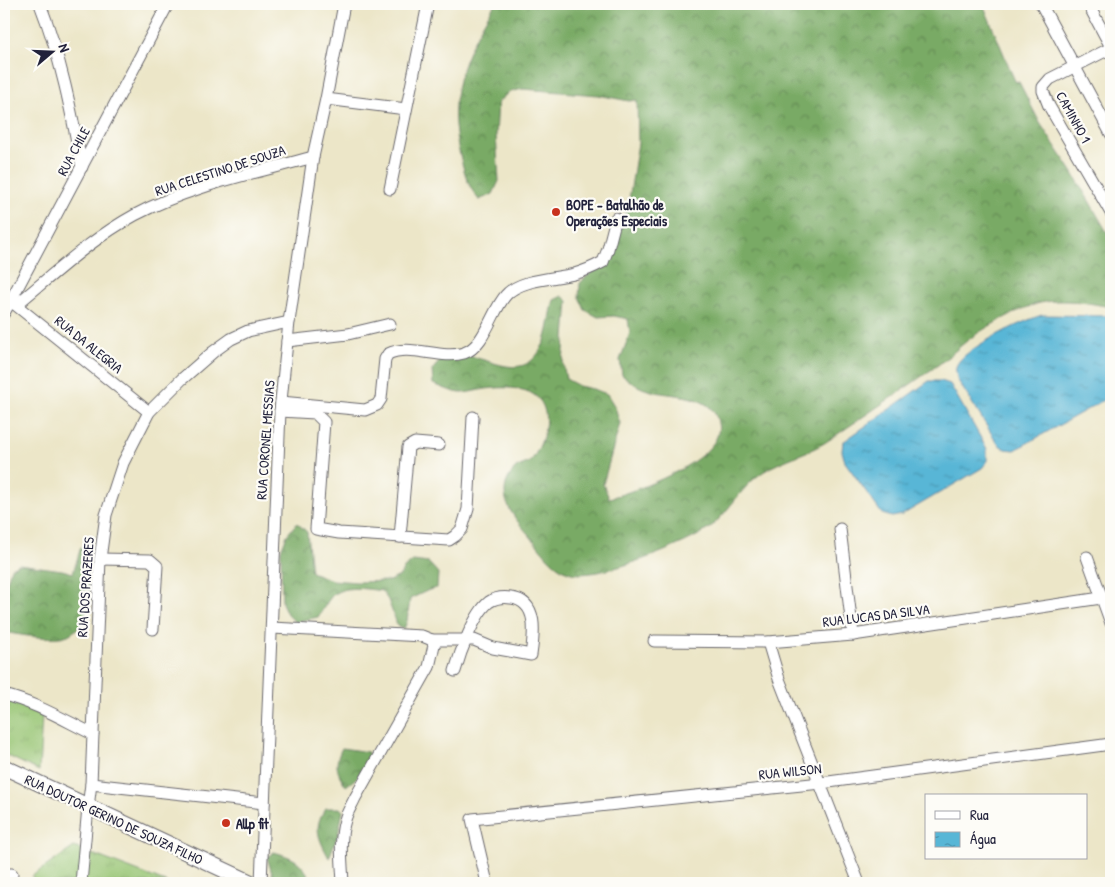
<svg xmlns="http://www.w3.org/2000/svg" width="1115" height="887" font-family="'Patrick Hand',sans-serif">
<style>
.grass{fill:url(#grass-tufts);stroke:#5c7457}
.forest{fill:url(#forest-crowns);stroke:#4e6650}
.water{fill:url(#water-ripples);stroke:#3d6c88}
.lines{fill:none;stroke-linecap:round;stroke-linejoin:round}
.street-casing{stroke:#69676c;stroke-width:13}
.secondary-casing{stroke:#69676c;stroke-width:17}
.street{stroke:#fff;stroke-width:11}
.secondary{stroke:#fff;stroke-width:15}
.poi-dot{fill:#c8321e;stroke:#fdfcf7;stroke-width:2}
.labels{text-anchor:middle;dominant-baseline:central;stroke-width:4.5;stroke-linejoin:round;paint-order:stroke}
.street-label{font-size:14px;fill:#22223b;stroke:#fdfcf7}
.poi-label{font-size:14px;font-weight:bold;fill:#22223b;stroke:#fdfcf7;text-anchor:start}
</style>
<defs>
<pattern id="grass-tufts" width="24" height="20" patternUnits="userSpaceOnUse" patternTransform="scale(1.25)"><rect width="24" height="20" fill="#97c573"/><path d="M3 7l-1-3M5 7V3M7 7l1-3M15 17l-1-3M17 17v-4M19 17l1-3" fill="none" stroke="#82a964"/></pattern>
<pattern id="forest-crowns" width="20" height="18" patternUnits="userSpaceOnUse" patternTransform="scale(1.25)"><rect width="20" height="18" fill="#79aa65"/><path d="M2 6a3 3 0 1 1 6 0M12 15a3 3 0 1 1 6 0" fill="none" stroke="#638a54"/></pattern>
<pattern id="water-ripples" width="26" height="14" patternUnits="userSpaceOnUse" patternTransform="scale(1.25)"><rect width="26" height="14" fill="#58b6d6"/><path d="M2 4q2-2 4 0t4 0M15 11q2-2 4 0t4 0" fill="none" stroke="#4894af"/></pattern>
</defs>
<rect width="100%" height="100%" fill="#fdfcf7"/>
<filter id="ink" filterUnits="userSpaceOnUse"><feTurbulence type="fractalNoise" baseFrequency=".02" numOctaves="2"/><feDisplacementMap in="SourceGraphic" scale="10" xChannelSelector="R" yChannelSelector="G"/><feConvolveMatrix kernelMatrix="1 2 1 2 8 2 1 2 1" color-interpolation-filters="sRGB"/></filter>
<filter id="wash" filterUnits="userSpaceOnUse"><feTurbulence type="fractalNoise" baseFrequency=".0096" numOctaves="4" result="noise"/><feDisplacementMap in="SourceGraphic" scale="20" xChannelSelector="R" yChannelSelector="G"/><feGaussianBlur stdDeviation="1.12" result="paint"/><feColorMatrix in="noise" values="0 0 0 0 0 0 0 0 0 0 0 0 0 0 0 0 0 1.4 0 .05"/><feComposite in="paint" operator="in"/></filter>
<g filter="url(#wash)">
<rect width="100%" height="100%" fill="#ece6c8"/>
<!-- grass -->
<g class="grass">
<path d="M4,699L29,708L42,716L39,771L4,754Z"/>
<path d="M74,847L168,883H35L32,876Z"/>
</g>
<!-- forest -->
<g class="forest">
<path d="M495,4H983L1015,81L1019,82L1040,123L1073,173L1111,239V307C1089,303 1063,298 1040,303C1020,308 984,328 968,340C958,348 949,357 938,365C903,390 867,414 832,438C812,453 784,458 763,472C742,486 730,510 711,527C690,544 592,583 568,572C552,566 541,549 530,536C513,517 493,494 514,470C519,464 529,465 533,458C545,440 555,406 531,393C517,386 495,387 480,390C474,391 467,393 461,393C451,392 442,387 433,384L432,370C435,367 439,361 443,359C479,342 519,394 543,345C549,334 550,313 554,300L562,296L568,301L563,363L566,379L579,386L593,389L607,394L615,407L620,423L603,484L609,498C636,491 727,459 718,423C717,416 713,409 707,405C690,393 666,396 648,390C637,387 630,381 622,375L620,360L630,333L628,319L614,316L598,317L585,310L579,297L580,283L611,254L621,228L629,200L638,143L637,100L629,101L598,95L523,89L509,92L498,102L496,135L499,181L493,194L479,200C468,186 465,175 461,159C444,98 463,55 495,4Z"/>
<path d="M297,523L307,532L311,572L332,580L357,582L389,581L400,576L404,568L413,561L429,563L438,573L437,588L429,590L410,599L407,621L404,629L398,627L388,600L382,591C367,589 342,584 331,597C326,603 323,610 318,617L295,622L287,614L282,603L281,550L287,535Z"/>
<path d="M81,547L89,553L90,569L87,580L91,596L85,625C78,627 74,632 68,635C54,641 19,635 4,632V592L11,568L19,564L62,570L73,573Z"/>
<path d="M342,748L368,752C370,769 358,777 346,786C336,771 334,764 342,748Z"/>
<path d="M326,808H340L343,811L338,835L329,858C319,839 312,827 326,808Z"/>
<path d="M274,852C298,859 301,862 313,883H282L273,877L267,857Z"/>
</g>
<!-- water -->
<g class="water">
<path d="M1042,315L1111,316V396L1015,450L1005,449L998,444L957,379C957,376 955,370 956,367C960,350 1025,320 1042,315Z"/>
<path d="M929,381H941L950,384L987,449V462L982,468L902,515L892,517L882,514L845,462L842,451L843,442Z"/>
</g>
</g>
<g filter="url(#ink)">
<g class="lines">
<defs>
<g id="street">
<path d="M40,4C61,58 71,110 82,167"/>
<path d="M1041,4L1111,134"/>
<path d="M1088,4L1111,47"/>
<path d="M1111,48L1050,79L1043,87V91L1049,106L1111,213"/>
<path d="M326,99L406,109"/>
<path d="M390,189L428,4"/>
<path d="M12,302L149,412"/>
<path d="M16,305C55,273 91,239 135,215C189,186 255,173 313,157"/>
<path d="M4,313L168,4"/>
<path d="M287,341L348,334L390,324"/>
<path d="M281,402L365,410L377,405L381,399L385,359L388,354C409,343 441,360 464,353C485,346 492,310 506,295C520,279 554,279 574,274C585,271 594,267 603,262L608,249L616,218"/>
<path d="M280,411L315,413L324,422L316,529L339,533L449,540L455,536L462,529L468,509L473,417"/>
<path d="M840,529L853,635"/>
<path d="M400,537L408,447L415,443L439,445"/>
<path d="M1087,557L1111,623"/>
<path d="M100,559L150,560L157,566L153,629"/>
<path d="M272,628L422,636L432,640L434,645L429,667L355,798C352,805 347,812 345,820C339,840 342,863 343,883"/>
<path d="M432,640H474L493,648L531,655C534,635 539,601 511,598C504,597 495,598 489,602C474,614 460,653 455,671"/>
<path d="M654,641L768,642L853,635L1101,598"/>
<path d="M768,642L779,679L859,883"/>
<path d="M4,695C36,703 64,720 93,734"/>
<path d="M91,784L264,803"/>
<path d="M4,874H12"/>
<path d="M81,883L88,807L91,784L100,559L106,515L123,463L149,412L182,379L213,352L231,339L248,331L289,322"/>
<path d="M261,883L280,411L289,322L313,157L326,99L344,4"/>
<path d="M487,883L472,819L821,783L1111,744"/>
</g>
<path id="secondary" d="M4,767L252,883"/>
</defs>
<!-- street casing -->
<use href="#street" class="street-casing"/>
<!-- secondary casing -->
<use href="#secondary" class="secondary-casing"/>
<!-- street -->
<use href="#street" class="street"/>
<!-- secondary -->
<use href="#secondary" class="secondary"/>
</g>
</g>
<!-- markers -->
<g class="poi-dot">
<circle cx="556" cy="212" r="5"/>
<circle cx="226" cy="823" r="5"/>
</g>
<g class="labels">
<!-- street labels -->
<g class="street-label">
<text transform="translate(1074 117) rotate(61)">CAMINHO 1</text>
<text transform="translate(73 151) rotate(-62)">RUA CHILE</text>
<text transform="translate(220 170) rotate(-18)">RUA CELESTINO DE SOUZA</text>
<text transform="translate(89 344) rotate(39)">RUA DA ALEGRIA</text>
<text transform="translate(265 440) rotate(-86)">RUA CORONEL MESSIAS</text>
<text transform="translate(85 587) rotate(-86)">RUA DOS PRAZERES</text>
<text transform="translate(876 615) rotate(-7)">RUA LUCAS DA SILVA</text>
<text transform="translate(790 771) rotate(-6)">RUA WILSON</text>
<text transform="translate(114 819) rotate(25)">RUA DOUTOR GERINO DE SOUZA FILHO</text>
</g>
<!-- poi labels -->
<g class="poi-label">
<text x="566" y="204">BOPE - Batalhão de<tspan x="566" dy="16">Operações Especiais</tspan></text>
<text x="236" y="823">Allp fit</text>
</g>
</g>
<!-- margin -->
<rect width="1115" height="887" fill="none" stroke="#fdfcf7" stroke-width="20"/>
<!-- legend -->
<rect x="925" y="794" width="162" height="65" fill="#fdfcf7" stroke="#a5a5ac"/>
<rect x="935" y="811" width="25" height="8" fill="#ffffff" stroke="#a5a5ac"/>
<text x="970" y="820" font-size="15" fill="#22223b">Rua</text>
<rect x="935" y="832" width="25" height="15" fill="url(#water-ripples)" stroke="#a5a5ac"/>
<text x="970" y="844" font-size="15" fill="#22223b">Água</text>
<!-- north arrow -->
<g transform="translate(52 52) rotate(71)" stroke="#fdfcf7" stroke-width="4" paint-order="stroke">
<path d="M0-4L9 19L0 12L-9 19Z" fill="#22223b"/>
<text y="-8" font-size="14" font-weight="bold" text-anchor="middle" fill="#22223b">N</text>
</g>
</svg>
